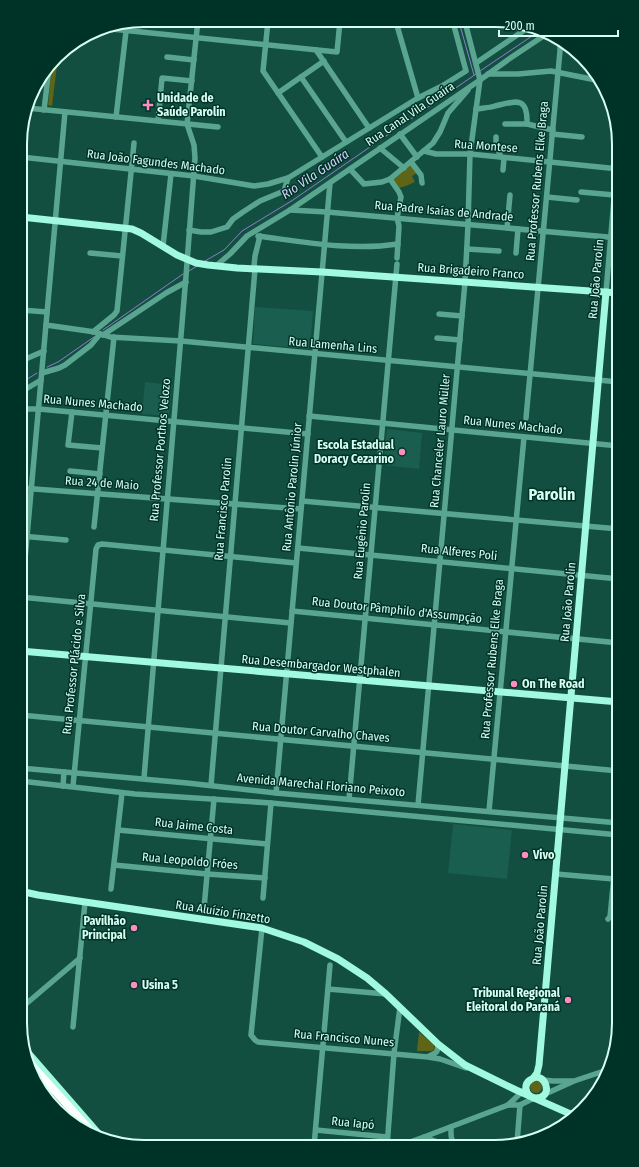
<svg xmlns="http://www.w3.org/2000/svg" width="639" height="1167" font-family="'Fira Sans Condensed',sans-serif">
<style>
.built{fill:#195e4e}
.green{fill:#5e6418}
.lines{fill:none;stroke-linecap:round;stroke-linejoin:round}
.stream{stroke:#8f7cce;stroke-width:1}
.minor{stroke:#5aa590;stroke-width:5.5}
.major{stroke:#a1f9df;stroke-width:7}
.highway{stroke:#fff;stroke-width:8}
.poi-dot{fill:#fd8ebe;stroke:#003328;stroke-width:1.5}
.labels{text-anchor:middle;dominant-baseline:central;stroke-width:3;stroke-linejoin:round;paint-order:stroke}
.poi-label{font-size:12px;font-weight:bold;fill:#d6fef1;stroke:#003328;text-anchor:start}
.street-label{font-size:12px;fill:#d6fef1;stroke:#003328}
.water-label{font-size:13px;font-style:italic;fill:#d9d1fd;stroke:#003328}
.district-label{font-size:16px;font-weight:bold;fill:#d6fef1;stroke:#003328}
.rim{fill:none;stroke:#d6fef1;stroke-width:2}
</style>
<rect width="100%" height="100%" fill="#124f41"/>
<!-- built -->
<g class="built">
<path d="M255,307L313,311L310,349L253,344Z"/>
<path d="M145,382L172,385L169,416L142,414Z"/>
<path d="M387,429L422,433L419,469L383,465Z"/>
<path d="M453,824L512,830L507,879L448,873Z"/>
</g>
<!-- green -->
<g class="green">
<path d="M58,57L52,106L48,105L52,63Z"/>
<path d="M411,165L417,173L412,176L415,182L406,186L399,188L393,179Z"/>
<path d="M419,1032L434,1045L435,1049L432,1051H417Z"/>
<circle cx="536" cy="1087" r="6"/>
</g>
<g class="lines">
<!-- stream -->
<g class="stream">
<path d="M459,22L474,75"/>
<path d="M480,71L538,32"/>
<path d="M205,261L224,250L242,231L293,200L476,74"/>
<path d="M189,271L197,266"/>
<path d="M103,330L183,274"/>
<path d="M47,367L58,362L94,337"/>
<path d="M21,383L37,373"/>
</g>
<!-- minor -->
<g class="minor">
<path d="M268,21L263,71L322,157"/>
<path d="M396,22L418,98"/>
<path d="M102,28L337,52L340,21"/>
<path d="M316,50L369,128"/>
<path d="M167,57L194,60"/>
<path d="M476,63L529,27"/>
<path d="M488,74H518L551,71L596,80"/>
<path d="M301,77L346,142"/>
<path d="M278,93L324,61"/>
<path d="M27,108L218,127"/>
<path d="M476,109C482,108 489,108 495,106C516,101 528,96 527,124"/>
<path d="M44,110L49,68"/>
<path d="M116,117L127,23"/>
<path d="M158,121L162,78L192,81"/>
<path d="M505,124H527L553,130"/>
<path d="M400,134L417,157"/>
<path d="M552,134L582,137"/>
<path d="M496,137V145L501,157"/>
<path d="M380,148L404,168"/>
<path d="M424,151L436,154H470L619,169"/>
<path d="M21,157L194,176L254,186L268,184L288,178"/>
<path d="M411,162L421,175L422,183"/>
<path d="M350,169L364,184L382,182L390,179L433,143L440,132L448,113L468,90"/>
<path d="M503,170L504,158"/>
<path d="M390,179L399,192L401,197L397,218L399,226L397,258"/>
<path d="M581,192L614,195"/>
<path d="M547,197L577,200"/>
<path d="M290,210L327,212L619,238"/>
<path d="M507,228L510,195"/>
<path d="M189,230L201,232H211L227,227L233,219L243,212L260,201L284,191L288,178L418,98L442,86L466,71L453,22"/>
<path d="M258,236C304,242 351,251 398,244"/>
<path d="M163,246L171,174"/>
<path d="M467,249L499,251"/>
<path d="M90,253L122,256"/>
<path d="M516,253L518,229"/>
<path d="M217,265L230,254L247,236L290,210L480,80L509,59L545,35"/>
<path d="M606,292L619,141"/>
<path d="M21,310L47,312"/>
<path d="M439,314L462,316"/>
<path d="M46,325L95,332L110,337L181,341L619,382"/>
<path d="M93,332L114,315L117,311L134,143"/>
<path d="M103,335L166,293L186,282"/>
<path d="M437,338L460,340"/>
<path d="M21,361L44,351"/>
<path d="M42,373L59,368L65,365L91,345L100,334"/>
<path d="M21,392L41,380"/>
<path d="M21,409H39L308,434"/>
<path d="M72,412L68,445L102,448"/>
<path d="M309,416L619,446"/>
<path d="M526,418L560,51V42"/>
<path d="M70,471L100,474"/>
<path d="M21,488L301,509"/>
<path d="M302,501L619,529"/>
<path d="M94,527L114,337"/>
<path d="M21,536L66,540"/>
<path d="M298,548L619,579"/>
<path d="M20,597L291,623"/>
<path d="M292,611L619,643"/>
<path d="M20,615L65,112"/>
<path d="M20,715L619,771"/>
<path d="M20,768L187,783L276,793L619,823"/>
<path d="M144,778L186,276L195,158L194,145L187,124L198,20"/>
<path d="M20,781L135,794L271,803L619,835"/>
<path d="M211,785L255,269L254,266L255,256L260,236"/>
<path d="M63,786L64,772"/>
<path d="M73,786L96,549L98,545L102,544L296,563"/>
<path d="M276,793L330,183"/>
<path d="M349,799L397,264"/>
<path d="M418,805L465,282L468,225L470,154L480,80L465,22"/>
<path d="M489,811L524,437"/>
<path d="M118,830L267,844"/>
<path d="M114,865L207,874L265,878"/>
<path d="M556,874L614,879"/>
<path d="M111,889L122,793"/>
<path d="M263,898L271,803"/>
<path d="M204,908L214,799"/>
<path d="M608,919L610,917L618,835"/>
<path d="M262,928L251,1035L255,1040L258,1042L428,1057L440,1059L466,1068"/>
<path d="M328,989L386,994"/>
<path d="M20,1009L80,958"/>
<path d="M73,1027L85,902"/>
<path d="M429,1056C436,1053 438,1053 438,1044"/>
<path d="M543,1080L553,1081H572"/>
<path d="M543,1095L574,1081L610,1069"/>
<path d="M508,1105L524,1090"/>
<path d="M451,1127C451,1137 450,1140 458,1147"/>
<path d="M316,1130L387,1137"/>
<path d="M424,1137L451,1147"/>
<path d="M517,1143L520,1105"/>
<path d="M314,1146L330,965"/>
<path d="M387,1147L394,1053L400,1007"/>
<path d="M396,1147L424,1137L508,1105H520L534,1098"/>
</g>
<!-- major -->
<g class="major">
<path d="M21,217L132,229L141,233L177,255L196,263L208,265L237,268L322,272L619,293"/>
<path d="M20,651L619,702"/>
<path d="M20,891L38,895L85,902L262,928L304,942L338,959L367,978L386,994L438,1044L465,1065L516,1090L575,1116"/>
<path d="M24,1048L99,1134"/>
<path d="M534,1077L537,1073L539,1065L606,292"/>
<path d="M530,1096C525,1092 524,1084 530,1080C545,1068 556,1100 534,1098"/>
</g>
<!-- highway -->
<path class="highway" d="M26,1059L90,1130"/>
</g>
<!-- markers -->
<g class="poi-dot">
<path d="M146 99h4v4h4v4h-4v4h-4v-4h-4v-4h4z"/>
<circle cx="402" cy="452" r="4"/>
<circle cx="514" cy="684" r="4"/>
<circle cx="525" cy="855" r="4"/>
<circle cx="134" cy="928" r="4"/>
<circle cx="134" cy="985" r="4"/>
<circle cx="568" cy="1000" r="4"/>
</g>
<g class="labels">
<!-- poi labels -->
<g class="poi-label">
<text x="157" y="98">Unidade de<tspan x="157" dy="14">Saúde Parolin</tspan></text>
<text x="394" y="445" text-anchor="end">Escola Estadual<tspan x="394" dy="14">Doracy Cezarino</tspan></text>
<text x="522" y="684">On The Road</text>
<text x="533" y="855">Vivo</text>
<text x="126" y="921" text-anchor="end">Pavilhão<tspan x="126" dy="14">Principal</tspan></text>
<text x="142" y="985">Usina 5</text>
<text x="560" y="993" text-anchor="end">Tribunal Regional<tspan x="560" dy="14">Eleitoral do Paraná</tspan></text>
</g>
<!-- street labels -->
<g class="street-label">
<text transform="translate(410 114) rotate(-34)">Rua Canal Vila Guaíra</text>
<text transform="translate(486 146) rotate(4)">Rua Montese</text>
<text transform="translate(156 162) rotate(7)">Rua João Fagundes Machado</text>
<text transform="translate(537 181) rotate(-85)">Rua Professor Rubens Elke Braga</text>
<text transform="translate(444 211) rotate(5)">Rua Padre Isaías de Andrade</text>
<text transform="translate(471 271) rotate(4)">Rua Brigadeiro Franco</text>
<text transform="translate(596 279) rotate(-85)">Rua João Parolin</text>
<text transform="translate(333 345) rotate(5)">Rua Lamenha Lins</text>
<text transform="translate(93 403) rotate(5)">Rua Nunes Machado</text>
<text transform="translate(513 425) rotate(6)">Rua Nunes Machado</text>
<text transform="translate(440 441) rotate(-85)">Rua Chanceler Lauro Müller</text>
<text transform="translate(160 450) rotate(-85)">Rua Professor Porthos Velozo</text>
<text transform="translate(102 483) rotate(4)">Rua 24 de Maio</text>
<text transform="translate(292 487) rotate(-85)">Rua Antônio Parolin Júnior</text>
<text transform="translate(223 509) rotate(-85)">Rua Francisco Parolin</text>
<text transform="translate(362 531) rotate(-85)">Rua Eugênio Parolin</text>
<text transform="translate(459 552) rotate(6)">Rua Alferes Poli</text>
<text transform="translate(568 602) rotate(-85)">Rua João Parolin</text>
<text transform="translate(397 610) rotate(6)">Rua Doutor Pâmphilo d'Assumpção</text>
<text transform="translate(492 659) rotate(-85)">Rua Professor Rubens Elke Braga</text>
<text transform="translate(74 664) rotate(-84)">Rua Professor Plácido e Silva</text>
<text transform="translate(321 666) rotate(5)">Rua Desembargador Westphalen</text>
<text transform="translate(321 732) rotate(5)">Rua Doutor Carvalho Chaves</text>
<text transform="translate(321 785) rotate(5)">Avenida Marechal Floriano Peixoto</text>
<text transform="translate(194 826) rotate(6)">Rua Jaime Costa</text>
<text transform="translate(190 861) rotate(5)">Rua Leopoldo Fróes</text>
<text transform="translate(223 912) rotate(9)">Rua Aluízio Finzetto</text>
<text transform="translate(540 925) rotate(-85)">Rua João Parolin</text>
<text transform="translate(344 1038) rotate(5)">Rua Francisco Nunes</text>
<text transform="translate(353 1123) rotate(6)">Rua Iapó</text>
</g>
<!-- water labels -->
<g class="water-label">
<text transform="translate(315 174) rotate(-34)">Rio Vila Guaíra</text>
</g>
<!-- district labels -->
<g class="district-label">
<text x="552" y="494">Parolin</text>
</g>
</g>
<!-- crop -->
<path d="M0 0H639V1167H0ZM144 27H495A117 117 0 0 1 612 144V1023A117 117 0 0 1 495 1140H144A117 117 0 0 1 27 1023V144A117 117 0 0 1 144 27Z" fill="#003328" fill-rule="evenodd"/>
<path class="rim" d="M144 27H495A117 117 0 0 1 612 144V1023A117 117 0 0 1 495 1140H144A117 117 0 0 1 27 1023V144A117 117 0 0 1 144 27Z"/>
<!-- scale -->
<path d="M499 30v6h119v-6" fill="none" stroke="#d6fef1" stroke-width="2"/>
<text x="505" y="30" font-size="12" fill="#d6fef1" stroke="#003328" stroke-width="3" paint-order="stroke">200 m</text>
</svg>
